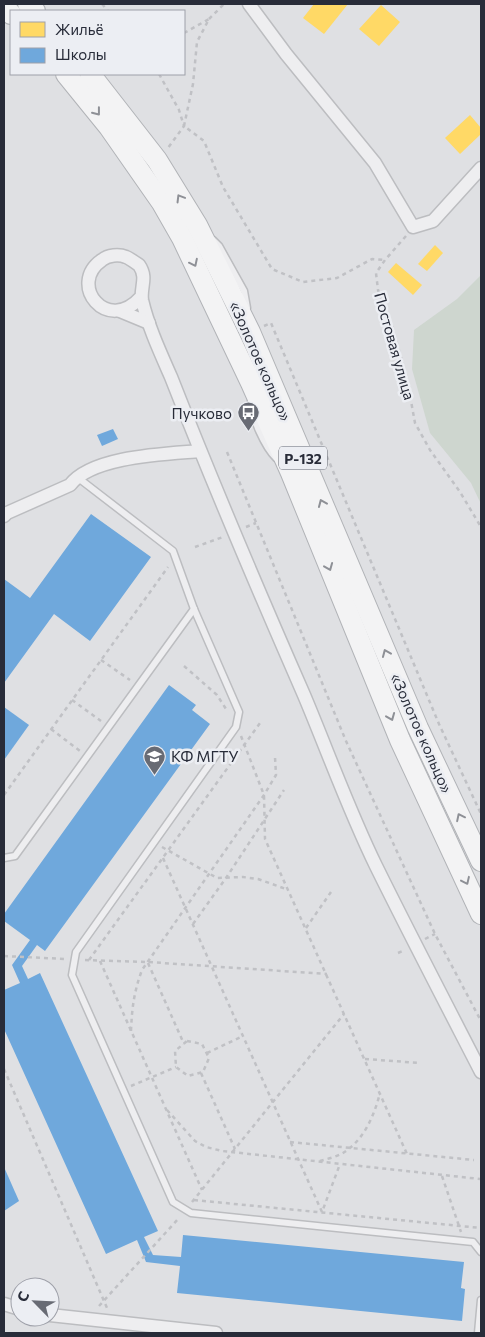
<svg xmlns="http://www.w3.org/2000/svg" width="485" height="1337" font-family="Commissioner,sans-serif">
<style>
.green{fill:#ced6cf}
.homes{fill:#ffd966}
.schools{fill:#6fa8dc}
.lines{fill:none;stroke-linecap:round;stroke-linejoin:round}
.service-casing{stroke:#bcbdc0;stroke-width:9}
.minor-casing{stroke:#bcbdc0;stroke-width:15}
.trunk-casing{stroke:#b1b3b7;stroke-width:22}
.path{stroke:#c0c1c5;stroke-width:2.5;stroke-dasharray:4 4;stroke-linecap:butt}
.service{stroke:#eeeef0;stroke-width:6}
.minor{stroke:#eeeef0;stroke-width:12}
.trunk{stroke:#f3f3f4;stroke-width:20}
.oneway{stroke:#8e9096}
.labels{text-anchor:middle;dominant-baseline:central;stroke-width:5;stroke-linejoin:round;paint-order:stroke}
.shield{fill:#eceef3;stroke:#636671;stroke-width:1}
.shield-label{font-size:14px;font-weight:bold;fill:#282c39}
.street-label{font-size:15px;fill:#282c39;stroke:#eceef3}
.poi-label{font-size:15px;fill:#282c39;stroke:#eceef3;text-anchor:end}
</style>
<rect width="100%" height="100%" fill="#dfe0e3"/>
<!-- green -->
<path class="green" d="M481,275V504L471,483L430,433L412,369L414,330L457,299Z"/>
<!-- homes -->
<g class="homes">
<path d="M314,4H348L324,34L303,18Z"/>
<path d="M381,5L400,22L379,46L359,29Z"/>
<path d="M470,115L481,128V134L460,154L445,138Z"/>
<path d="M435,245L443,253L427,271L418,264Z"/>
<path d="M396,263L422,285L413,295L388,272Z"/>
</g>
<!-- schools -->
<g class="schools">
<path d="M113,429L118,439L102,446L97,435Z"/>
<path d="M91,514L151,557L90,641L54,614L4,683V579L30,598Z"/>
<path d="M169,685L196,705L192,710L210,724L45,951L37,945L22,966L28,979L40,973L158,1231L144,1237L153,1255L181,1257L183,1235L464,1262L461,1288L465,1289L462,1321L177,1293L180,1266L146,1262L137,1240L106,1254L4,1029V990L20,983L12,965L30,940L4,921V914Z"/>
<path d="M4,707L29,725L4,760Z"/>
<path d="M4,1167L19,1201L4,1211Z"/>
</g>
<g class="lines">
<defs>
<g id="service">
<path d="M213,240L219,246L244,291L247,308"/>
<path d="M251,401C251,417 265,447 276,458"/>
<path d="M77,477L173,551L194,609L239,712L236,727L76,952L72,975L173,1202L191,1213L473,1242L481,1252"/>
<path d="M4,858L15,856L194,609"/>
<path d="M478,1333L481,1300"/>
</g>
<g id="minor">
<path d="M249,4L286,54L375,163L413,227L433,221L481,168"/>
<path d="M141,297C107,335 67,284 102,260C108,255 119,254 126,257C129,258 136,263 139,265C148,278 140,287 142,300C148,326 160,352 171,377C213,484 258,590 304,695C328,752 349,811 376,866C410,935 446,1004 481,1072"/>
<path d="M120,311L149,323"/>
<path d="M4,516L7,513L70,485C92,456 165,454 200,451"/>
<path d="M4,1304L20,1309"/>
<path d="M50,1315L216,1333"/>
</g>
<g id="trunk">
<path d="M28,4L35,11"/>
<path d="M4,6L11,14"/>
<path d="M66,74L109,127L162,203L182,238L251,383L291,473L400,740L481,914"/>
<path d="M90,74L157,160L197,225L250,332L418,728L481,861"/>
</g>
</defs>
<!-- service casing -->
<use href="#service" class="service-casing"/>
<!-- minor casing -->
<use href="#minor" class="minor-casing"/>
<!-- trunk casing -->
<use href="#trunk" class="trunk-casing"/>
<!-- path -->
<g class="path">
<path d="M102,4L108,11"/>
<path d="M209,19L224,4"/>
<path d="M184,33L209,19L197,42L193,84L184,126L204,141L223,187L272,269L303,282L337,278L372,259L385,260"/>
<path d="M159,74L179,110L184,126L168,148"/>
<path d="M406,236L385,260L376,273L378,290L393,329L407,379L415,423L430,450L460,492L481,527"/>
<path d="M264,326L271,323L439,724L481,814"/>
<path d="M227,452L346,741L435,934L481,1021"/>
<path d="M246,527L256,523"/>
<path d="M195,547L223,537"/>
<path d="M101,660L130,680"/>
<path d="M184,666L217,695L226,709"/>
<path d="M72,700L101,721"/>
<path d="M51,729L80,751"/>
<path d="M241,736L264,795L265,839L407,1154"/>
<path d="M4,795L168,567"/>
<path d="M162,847L217,878L243,877L258,879L286,889"/>
<path d="M163,858L322,1212L340,1164"/>
<path d="M193,924L226,878L284,790"/>
<path d="M306,928L331,892"/>
<path d="M425,939L435,934"/>
<path d="M398,953L405,950"/>
<path d="M4,956L65,959"/>
<path d="M85,960L148,962L327,974"/>
<path d="M89,960L260,723"/>
<path d="M100,961L202,1190"/>
<path d="M148,963L184,1044"/>
<path d="M131,1031C132,1007 134,992 142,970L264,795L276,775L275,757"/>
<path d="M187,1041L202,1044L209,1058L203,1072L188,1076L176,1067L175,1051Z"/>
<path d="M207,1053L243,1036"/>
<path d="M365,1059L420,1063"/>
<path d="M4,1069L107,1308"/>
<path d="M201,1073L235,1149"/>
<path d="M131,1086L176,1067"/>
<path d="M167,1110L195,1141L206,1147L222,1151L480,1179"/>
<path d="M290,1142L474,1160"/>
<path d="M320,1161C327,1159 336,1157 343,1153C364,1140 374,1116 380,1093"/>
<path d="M442,1176L461,1232"/>
<path d="M194,1200L481,1228"/>
<path d="M192,1202L344,1014"/>
<path d="M99,1306L179,1218"/>
</g>
<!-- service -->
<use href="#service" class="service"/>
<!-- minor -->
<use href="#minor" class="minor"/>
<!-- trunk -->
<use href="#trunk" class="trunk"/>
</g>
<!-- one-way arrows -->
<defs><path id="oneway-chevron" d="M-2-3.5L2.5 0L-2 3.5" fill="none" stroke-width="1.6" stroke-linecap="round" stroke-linejoin="round" transform="scale(1.25)"/></defs>
<g class="oneway">
<use href="#oneway-chevron" transform="translate(97 112) rotate(52)"/>
<use href="#oneway-chevron" transform="translate(180 198) rotate(-121)"/>
<use href="#oneway-chevron" transform="translate(194 263) rotate(64)"/>
<use href="#oneway-chevron" transform="translate(322 503) rotate(-113)"/>
<use href="#oneway-chevron" transform="translate(329 567) rotate(68)"/>
<use href="#oneway-chevron" transform="translate(386 653) rotate(-113)"/>
<use href="#oneway-chevron" transform="translate(391 717) rotate(68)"/>
<use href="#oneway-chevron" transform="translate(460 817) rotate(-116)"/>
<use href="#oneway-chevron" transform="translate(466 881) rotate(65)"/>
</g>
<!-- icons -->
<defs>
<symbol id="bus-pin" viewBox="-11 -11 22 30"><path d="M0 17L-7.5 6A9.5 9.5 0 1 1 7.5 6Z" fill="#686b74" stroke="#eceef3"/><path d="M-5-6H5V4H4V6H2V4H-2V6H-4V4H-5ZM-3.5-4V0h7V-4ZM-3.5 1.2v1.5H-2V1.2ZM2 1.2v1.5H3.5V1.2Z" fill="#fff"/></symbol>
<symbol id="university-pin" viewBox="-11 -11 22 30"><path d="M0 17L-7.5 6A9.5 9.5 0 1 1 7.5 6Z" fill="#686b74" stroke="#eceef3"/><path d="M0-5L7-2L0 1L-7-2ZM-4 1L0 2.5L4 1V4Q0 6-4 4Z" fill="#fff"/></symbol>
</defs>
<g fill-rule="evenodd">
<use href="#bus-pin" x="236" y="400" width="25" height="34"/>
<use href="#university-pin" x="142" y="744" width="25" height="34"/>
</g>
<g class="labels">
<!-- shield labels -->
<rect class="shield" x="279" y="446.5" width="48" height="23" rx="4"/>
<g class="shield-label">
<text x="303" y="458">Р-132</text>
</g>
<!-- street labels -->
<g class="street-label">
<text transform="translate(395 346) rotate(74)">Постовая улица</text>
<text transform="translate(261 361) rotate(66)">«Золотое кольцо»</text>
<text transform="translate(422 733) rotate(66)">«Золотое кольцо»</text>
</g>
<!-- poi labels -->
<g class="poi-label">
<text x="232" y="413">Пучково</text>
<text x="171" y="756" text-anchor="start">КФ МГТУ</text>
</g>
</g>
<!-- border -->
<rect width="485" height="1337" fill="none" stroke="#282c39" stroke-width="10"/>
<!-- legend -->
<rect x="10" y="10" width="175" height="65" fill="#eceef3" stroke="#9ea0a9"/>
<rect x="20" y="22" width="25" height="15" fill="#ffd966" stroke="#9ea0a9"/>
<text x="55" y="35" font-size="15" fill="#282c39">Жильё</text>
<rect x="20" y="48" width="25" height="15" fill="#6fa8dc" stroke="#9ea0a9"/>
<text x="55" y="60" font-size="15" fill="#282c39">Школы</text>
<!-- north arrow -->
<g transform="translate(35 1302) rotate(294)"><circle r="24" fill="#eceef3" stroke="#9ea0a9"/>
<path d="M0-4L9 19L0 12L-9 19Z" fill="#686b74"/>
<text y="-8" font-size="14" font-weight="bold" text-anchor="middle" fill="#282c39">С</text>
</g>
</svg>
